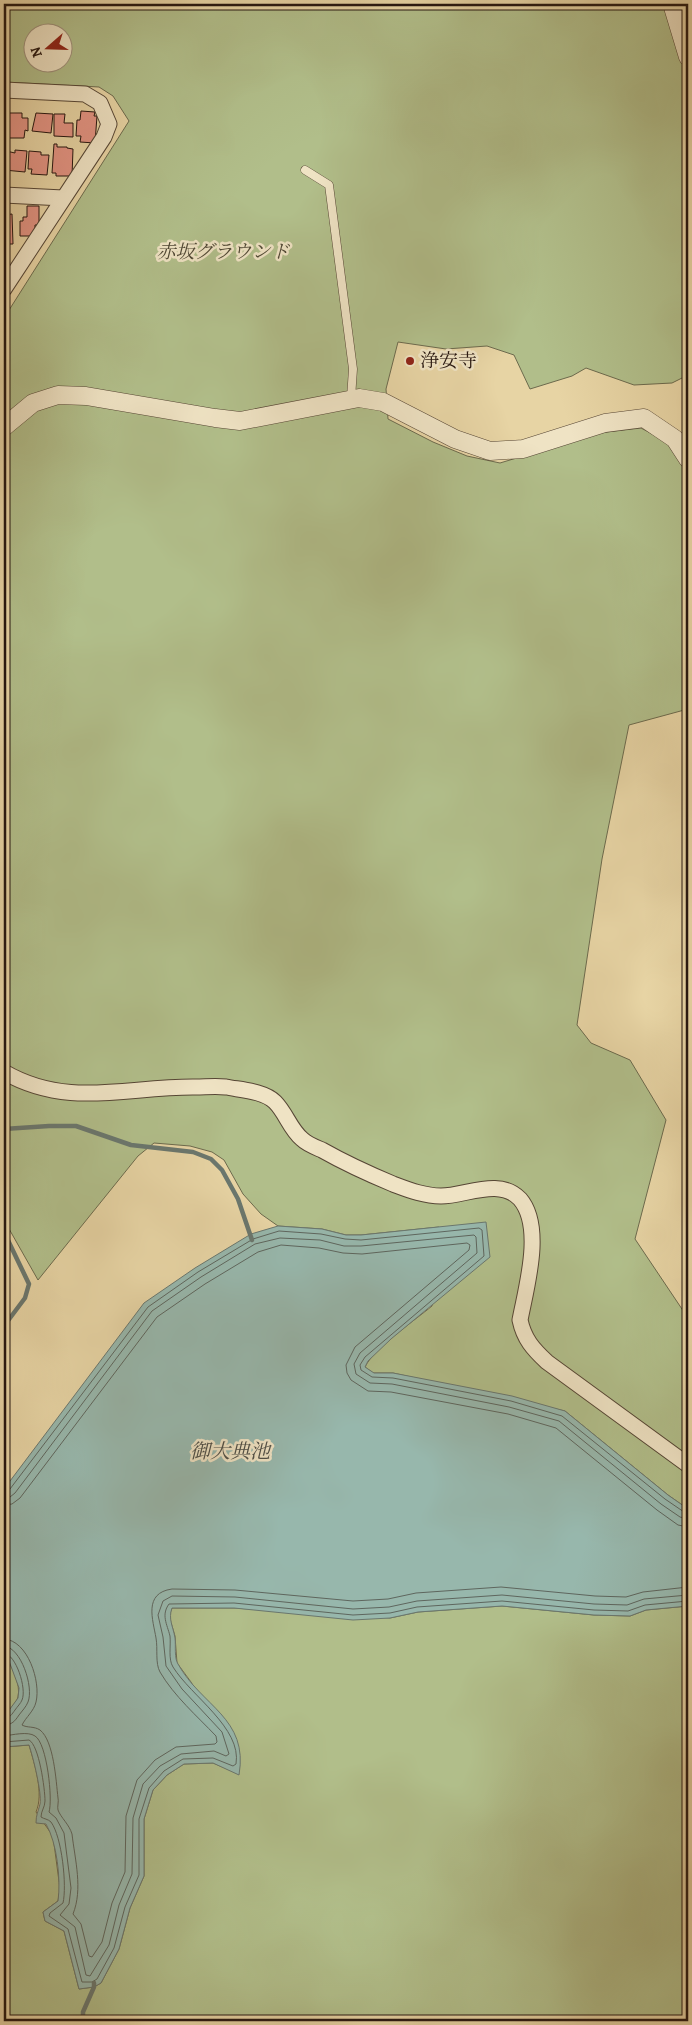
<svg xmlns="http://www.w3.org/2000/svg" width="692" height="2025" font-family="Alegreya,'Noto Serif JP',serif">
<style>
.green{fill:#b1be8a;stroke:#6c6a4d;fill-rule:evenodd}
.water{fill:#97b7ac;stroke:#6a776e}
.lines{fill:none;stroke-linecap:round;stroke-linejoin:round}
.shore{stroke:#5e665e;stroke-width:1}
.stream{stroke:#6a776e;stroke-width:4.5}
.building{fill:#e39484;stroke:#261610}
.service-casing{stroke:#564635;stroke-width:9}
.minor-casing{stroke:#564635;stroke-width:17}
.tertiary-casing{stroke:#564635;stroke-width:19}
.service{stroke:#efe3c4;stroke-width:8}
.minor{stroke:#efe3c4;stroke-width:15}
.tertiary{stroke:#efe3c4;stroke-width:18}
.poi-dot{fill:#8f2418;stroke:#efe3c4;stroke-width:2}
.labels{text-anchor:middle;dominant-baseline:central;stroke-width:5;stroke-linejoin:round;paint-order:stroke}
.park-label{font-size:19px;font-style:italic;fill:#504835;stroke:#efe3c4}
.poi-label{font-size:19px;fill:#261610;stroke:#efe3c4;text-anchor:start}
.water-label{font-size:20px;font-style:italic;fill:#4e4e47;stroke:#efe3c4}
</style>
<rect width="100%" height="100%" fill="#e7d4a4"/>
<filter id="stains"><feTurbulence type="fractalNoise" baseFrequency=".004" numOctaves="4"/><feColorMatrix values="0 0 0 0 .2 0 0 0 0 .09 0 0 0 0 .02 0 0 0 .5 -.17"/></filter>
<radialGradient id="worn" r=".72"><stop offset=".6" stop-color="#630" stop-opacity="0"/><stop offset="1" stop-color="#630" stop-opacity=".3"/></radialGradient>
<!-- green -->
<g class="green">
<path d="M4,4H688V375L672,383L634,385L586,368L572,376L530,389L514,355L487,346L446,349L398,342L386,389L388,419L433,442L467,456L500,463L599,433L641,428L667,442L688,468V709L629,725L602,859L577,1025L591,1043L630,1060L666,1120L635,1239L688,1318V1509L668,1495L565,1411L393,1373H373L365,1367C374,1348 414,1321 432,1306L439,1227L361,1235H346L322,1229L278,1226L261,1214L243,1194L224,1160L212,1152L190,1146L154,1143L138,1156L38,1280L4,1220V318L129,121L113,96L99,87L4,82ZM32,32H62V62H32Z"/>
<path d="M502,1606L594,1615L630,1616L646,1610L688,1606V2021H4V1747L29,1745C35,1765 44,1794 36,1812L53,1836L60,1889L58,1901L43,1912L45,1921L64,1931L79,1989L94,1987L101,1983L119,1949L130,1908L144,1876V1819L153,1790L167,1775L184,1764L213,1763L239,1774L191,1682L177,1663L175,1636L169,1616L172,1608H234L390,1618L418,1612Z"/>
<path d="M4,1656C12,1664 21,1685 18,1697C16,1704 8,1711 4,1717Z"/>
</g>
<!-- water -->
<path class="water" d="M486,1222L490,1257L391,1339L368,1361L365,1367L374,1373H393L512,1396L565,1411L668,1495L688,1509V1606L646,1610L630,1616L594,1615L502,1606L418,1612L390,1618L353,1620L234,1608H172C168,1619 173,1626 175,1638C176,1646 174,1658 178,1664C201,1706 249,1718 239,1775L213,1763L184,1764L167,1775L153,1790L144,1819V1876L130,1908L119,1949L101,1983L94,1987L79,1989L64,1931L45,1921L43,1912L58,1901C61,1879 57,1843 46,1824L36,1823C36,1815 38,1812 40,1804C42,1793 33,1757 29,1745L4,1747V1717L18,1698L19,1688L9,1661L4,1656V1489L144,1303L195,1268L251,1234L278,1226L322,1229L346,1235H361Z"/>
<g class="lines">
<!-- shore -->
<g class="shore">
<path d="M4,1491L10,1489L148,1307L198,1272L253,1239L279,1231L321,1234L345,1239L361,1240L479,1228L482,1230L484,1256L365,1357L360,1365L361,1370L372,1377L393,1378L511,1401L562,1416L665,1499L684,1512L688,1513"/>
<path d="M4,1498L10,1497L15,1493L152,1311L201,1277L255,1244L280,1238L320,1240L344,1246H361L474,1235L476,1237L477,1253L360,1353L354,1364L356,1374L370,1383L392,1384L509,1407L559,1421L661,1504L680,1517L688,1519"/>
<path d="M4,1505L12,1504L20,1498L157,1317L205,1284L258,1252L281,1245L319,1248L343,1253L362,1254L467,1243L470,1245L469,1250L355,1347L346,1365L347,1373L351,1380L368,1391L391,1392L508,1414L556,1428L657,1510L678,1525L688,1527"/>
<path d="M4,1639C28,1640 41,1682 36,1702C34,1711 26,1717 22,1725C27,1728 34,1726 40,1730C54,1741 56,1781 58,1798C59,1801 57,1807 58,1810C61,1818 69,1824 72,1834C75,1860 83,1889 73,1914L81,1924L89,1956L92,1957L102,1942L112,1903L125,1872L126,1816L137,1780L155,1760L176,1747L215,1744L217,1742L216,1736C197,1716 174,1696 160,1672C155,1663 158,1649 156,1638C153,1620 143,1593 172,1589L235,1590L353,1601L388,1599L416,1593L501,1587L595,1596L626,1597L643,1592L688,1587"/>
<path d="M4,1646C21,1647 34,1687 28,1702C26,1707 22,1711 19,1715C15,1721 12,1725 4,1725"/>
<path d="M4,1653C16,1654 27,1689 22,1700C21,1703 17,1707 15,1710C12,1714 10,1718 4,1719"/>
<path d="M4,1736C12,1735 28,1731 35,1736C47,1743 53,1800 49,1812L56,1818L64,1833L71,1888L69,1904L60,1915L75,1927L86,1975L90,1976L109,1945L119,1905L132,1874L133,1818L143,1784L160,1766L181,1754L214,1751L226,1756L229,1754L222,1732L182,1689L166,1666L163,1637L158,1615L163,1601L172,1596L235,1597L353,1609L389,1607L417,1601L502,1595L594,1604L627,1605L644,1599L688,1595"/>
<path d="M4,1742L29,1740C39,1745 45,1789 45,1801C45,1807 41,1811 41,1817C44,1819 48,1819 51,1822C62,1837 67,1886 63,1903L50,1913L49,1916L68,1929L82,1982H92L97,1979L114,1948L125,1907L139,1875V1819L149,1788L164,1771L183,1759L213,1758L233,1766L236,1764C242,1728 191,1696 173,1667C168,1659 171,1646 170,1636C167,1624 161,1615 169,1604L234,1603L353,1615L390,1613L417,1607L502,1601L594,1610L628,1611L645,1605L688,1601"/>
</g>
<!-- stream -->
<g class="stream">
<path d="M4,1129L49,1126H76L131,1145L193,1152L211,1159L222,1170L238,1199L252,1240"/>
<path d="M4,1232L29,1284L25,1298L4,1326"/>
<path d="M83,2021V2012L94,1987V1983"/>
</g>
</g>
<!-- building -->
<g class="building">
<path d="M81,111L95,112L94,116H97L95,143L80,142L81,136H76L77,120H80Z"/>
<path d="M8,113H22V118H28V131L25,130L24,138H7Z"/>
<path d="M36,113L53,114L51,133L32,131Z"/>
<path d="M4,114H6L5,136H4Z"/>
<path d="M54,114H65L64,123H73V137L54,136Z"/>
<path d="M54,144H57V147H67V148L73,149L72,176H56V173H52Z"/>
<path d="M15,150L27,151L25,172L4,170L6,151L15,153Z"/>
<path d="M29,151L41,152V155H49L47,175L31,174L32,169H28Z"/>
<path d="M27,206H39V225H35V236H20V221H23V217H27Z"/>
<path d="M12,214L13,244H4V215Z"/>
<path d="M4,254H7L6,271H4Z"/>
</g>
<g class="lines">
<defs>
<path id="service" d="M305,170L329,185L353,369L351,398"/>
<g id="minor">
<path d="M4,90L85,94L100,103L109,124L104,137L4,289"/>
<path d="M4,195L63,198"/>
<path d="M4,1072C68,1109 127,1086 196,1087C205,1087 216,1086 226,1087C241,1090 264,1091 275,1102C286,1113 290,1129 302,1139C307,1144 315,1147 322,1150C345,1163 369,1174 393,1184C409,1190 424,1196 441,1196C466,1196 499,1177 520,1199C544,1227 526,1288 520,1320C524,1339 533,1349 547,1362L688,1465"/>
</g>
<g id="tertiary">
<path d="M672,4L688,57"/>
<path d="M4,427L33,403L58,395L86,396L215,418L240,421L359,398L383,402L455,439L490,451L523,449L605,423L644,418L675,439L688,459"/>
</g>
</defs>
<!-- service casing -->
<use href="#service" class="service-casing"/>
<!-- minor casing -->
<use href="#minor" class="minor-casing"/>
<!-- tertiary casing -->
<use href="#tertiary" class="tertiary-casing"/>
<!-- service -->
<use href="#service" class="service"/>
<!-- minor -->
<use href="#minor" class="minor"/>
<!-- tertiary -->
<use href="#tertiary" class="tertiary"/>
</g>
<!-- markers -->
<circle class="poi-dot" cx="410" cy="361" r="5"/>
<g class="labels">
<!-- park labels -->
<g class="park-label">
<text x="223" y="252">赤坂グラウンド</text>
</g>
<!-- poi labels -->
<g class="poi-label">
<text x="420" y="361">浄安寺</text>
</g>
<!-- water labels -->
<g class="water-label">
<text x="230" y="1451">御大典池</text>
</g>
</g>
<!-- margin -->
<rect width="692" height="2025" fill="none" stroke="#e7d4a4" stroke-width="20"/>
<rect x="5" y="5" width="682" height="2015" fill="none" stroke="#261610" stroke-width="2.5"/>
<rect x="10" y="10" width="672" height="2005" fill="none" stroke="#261610"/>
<!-- north arrow -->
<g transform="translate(48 48) rotate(250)"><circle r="24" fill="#efe3c4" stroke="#9f917c"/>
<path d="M0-4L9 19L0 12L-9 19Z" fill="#8f2418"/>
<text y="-8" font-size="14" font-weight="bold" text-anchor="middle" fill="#261610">N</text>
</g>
<rect width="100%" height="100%" filter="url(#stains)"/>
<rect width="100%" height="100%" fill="url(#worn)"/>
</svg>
